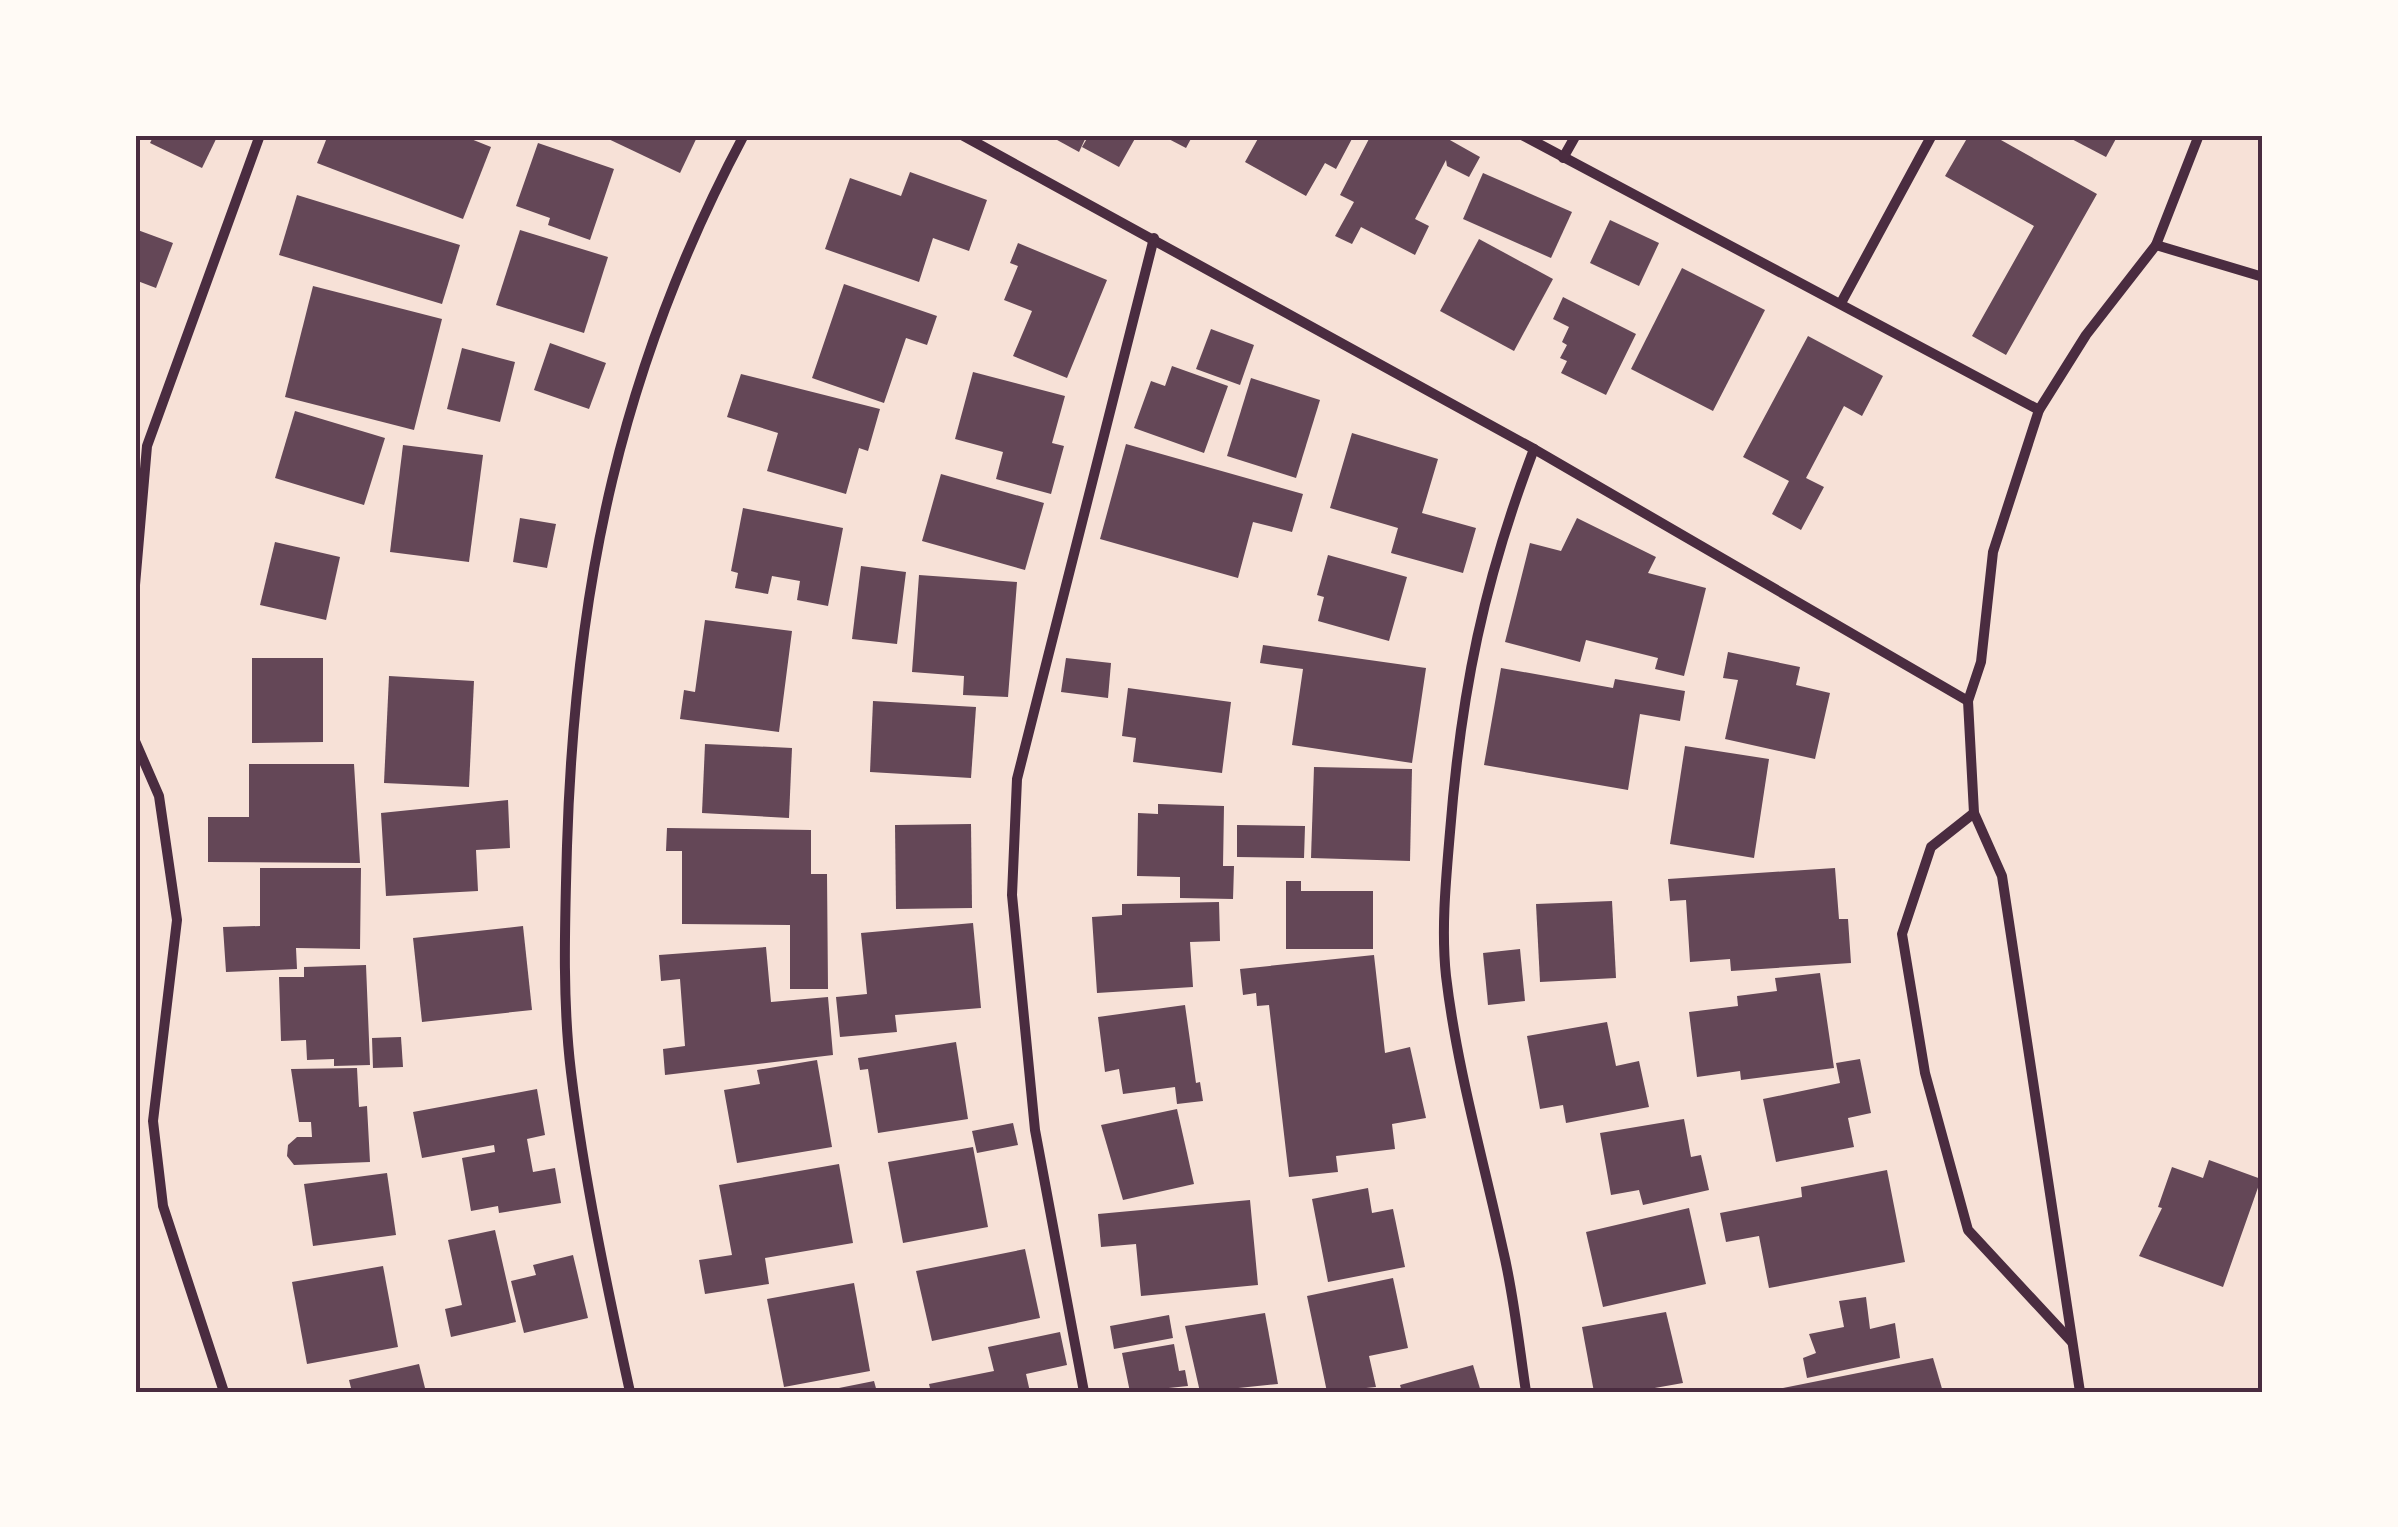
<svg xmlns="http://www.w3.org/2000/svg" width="2398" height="1527" font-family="'Work Sans',sans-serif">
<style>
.building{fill:#644757}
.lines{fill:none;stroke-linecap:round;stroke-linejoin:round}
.minor{stroke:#4a2c40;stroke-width:10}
.neatline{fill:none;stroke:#4a2c40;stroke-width:4}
</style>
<rect width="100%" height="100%" fill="#f7e1d7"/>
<!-- building -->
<g class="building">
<path d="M154,135H218L202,168L150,143Z"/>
<path d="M328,135H461L491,147L463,219L317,163Z"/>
<path d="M600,135H698L680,173Z"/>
<path d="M1048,135H1087L1079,152Z"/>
<path d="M1089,135H1137L1119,167L1082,147Z"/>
<path d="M1161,135H1193L1186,148Z"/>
<path d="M1260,135H1354L1336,169L1325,163L1306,196L1245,162Z"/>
<path d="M1371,135H1441L1480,157L1469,177L1447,166L1446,160L1415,219L1429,226L1415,255L1361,227L1352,244L1335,236L1354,202L1340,195Z"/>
<path d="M1969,135H1992L2097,194L2006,355L1972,336L2034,226L1945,176Z"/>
<path d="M2064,135H2118L2106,157Z"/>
<path d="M538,143L614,169L590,240L548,225L550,218L516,206Z"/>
<path d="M910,172L987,200L969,251L933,238L919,282L825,249L850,178L901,196Z"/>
<path d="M1483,173L1572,212L1551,258L1463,219Z"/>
<path d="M297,195L460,245L442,304L279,255Z"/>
<path d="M1610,220L1659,243L1639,286L1590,263Z"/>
<path d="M135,229L173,243L156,288L135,280Z"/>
<path d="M520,230L608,257L584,333L496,305Z"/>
<path d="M1479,239L1553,279L1514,351L1440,311Z"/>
<path d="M1018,243L1107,280L1067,378L1013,356L1032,311L1004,300L1018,266L1010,263Z"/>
<path d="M1682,268L1765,310L1713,411L1631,369Z"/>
<path d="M844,284L937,316L927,345L906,338L884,403L812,378Z"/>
<path d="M313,286L442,319L414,430L285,397Z"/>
<path d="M1563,297L1636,334L1606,395L1561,373L1567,361L1560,358L1567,345L1562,342L1569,327L1553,319Z"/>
<path d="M1211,329L1254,345L1240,385L1196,369Z"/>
<path d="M1808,336L1883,376L1862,416L1844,406L1806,478L1824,487L1801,530L1772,514L1789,481L1743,457Z"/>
<path d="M550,343L606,363L589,409L534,390Z"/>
<path d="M462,348L515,362L500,422L447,409Z"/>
<path d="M1172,366L1228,386L1204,453L1134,428L1151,381L1165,386Z"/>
<path d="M973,372L1065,396L1052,443L1064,446L1051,494L996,479L1003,452L955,439Z"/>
<path d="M741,374L880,409L868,451L859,448L846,494L767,471L778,433L727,417Z"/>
<path d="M1251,378L1320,400L1296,478L1227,456Z"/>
<path d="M295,411L385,438L364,505L275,478Z"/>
<path d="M1352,433L1438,459L1422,513L1476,528L1463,573L1391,553L1398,528L1330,508Z"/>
<path d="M1126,444L1303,494L1292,532L1253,522L1238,578L1100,539Z"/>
<path d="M403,445L483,455L469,562L390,552Z"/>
<path d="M941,474L1044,503L1025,570L922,541Z"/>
<path d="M743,508L843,528L828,606L797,600L800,581L772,576L768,594L735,588L738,573L731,571Z"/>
<path d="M520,518L556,524L547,568L513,562Z"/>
<path d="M1577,518L1656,557L1648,573L1706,588L1684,676L1655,669L1658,658L1586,640L1580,662L1505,642L1530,543L1561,551Z"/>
<path d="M275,542L340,557L326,620L260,605Z"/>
<path d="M1328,555L1407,577L1389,641L1318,621L1324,597L1317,595Z"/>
<path d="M861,566L906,572L897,644L852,639Z"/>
<path d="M919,575L1017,582L1008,697L963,695L964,676L912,672Z"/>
<path d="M705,620L792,631L779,732L680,719L684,690L695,692Z"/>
<path d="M1263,645L1426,668L1412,763L1292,745L1303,669L1260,663Z"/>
<path d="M1728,652L1800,667L1796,685L1830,693L1815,759L1725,739L1738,680L1723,678Z"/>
<path d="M252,658H323V742L252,743Z"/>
<path d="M1066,658L1111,663L1108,698L1061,692Z"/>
<path d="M1501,668L1613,688L1615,679L1685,691L1680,721L1640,714L1628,790L1484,765Z"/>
<path d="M389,676L474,681L469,787L384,783Z"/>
<path d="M1128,688L1231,702L1222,773L1133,762L1136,738L1122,736Z"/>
<path d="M873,701L976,707L971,778L870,772Z"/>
<path d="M705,744L792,748L789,818L702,813Z"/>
<path d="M1685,746L1769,759L1754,858L1670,844Z"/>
<path d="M249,764H354L360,863L208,862V817H249Z"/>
<path d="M1314,767L1412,769L1410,861L1311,858Z"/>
<path d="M508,800L510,848L476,850L478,891L386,896L381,813Z"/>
<path d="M1158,804L1224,806L1223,866H1234L1233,899L1180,898V877L1137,876L1138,813L1158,814Z"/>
<path d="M971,824L972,908L896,909L895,825Z"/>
<path d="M1237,825L1305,826L1304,858L1237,857Z"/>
<path d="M667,828L811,830V874H827L828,989H790V925L682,924V851H666Z"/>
<path d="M260,868H361L360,949L296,948L297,969L226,972L223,927L260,926Z"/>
<path d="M1835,868L1839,919H1848L1851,963L1731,971L1730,959L1690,962L1686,900L1670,901L1668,879Z"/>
<path d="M1286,881H1301V891H1373V949H1286Z"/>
<path d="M1612,901L1616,978L1540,982L1536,904Z"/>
<path d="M1219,902L1220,941L1190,942L1193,987L1097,993L1092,917L1122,915V904Z"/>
<path d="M973,923L981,1008L895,1015L897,1032L840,1037L836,997L867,994L861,933Z"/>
<path d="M523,926L532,1010L422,1022L413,938Z"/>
<path d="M766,947L771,1002L828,997L833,1055L665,1075L663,1049L685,1046L680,979L661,981L659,955Z"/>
<path d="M1520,949L1525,1001L1488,1005L1483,953Z"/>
<path d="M1374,955L1385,1053L1410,1047L1426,1118L1392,1124L1395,1149L1336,1156L1338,1172L1289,1177L1269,1005L1257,1006L1256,993L1243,995L1240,969Z"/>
<path d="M366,965L370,1065L334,1066V1059L307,1060L306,1040L281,1041L279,977H304V967Z"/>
<path d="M1820,973L1834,1068L1741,1080L1740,1071L1697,1077L1689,1012L1738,1006L1737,996L1777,991L1775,978Z"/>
<path d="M1185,1005L1196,1083L1200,1082L1203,1101L1177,1104L1175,1087L1123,1094L1119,1069L1105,1072L1098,1017Z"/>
<path d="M1607,1022L1616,1066L1639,1061L1649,1107L1566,1123L1563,1105L1540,1109L1527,1036Z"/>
<path d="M401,1037L403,1067L373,1068L372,1038Z"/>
<path d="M956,1042L968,1119L878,1133L868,1069L860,1070L858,1058Z"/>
<path d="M1860,1059L1871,1113L1848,1118L1854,1147L1776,1162L1763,1099L1840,1083L1836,1063Z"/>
<path d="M817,1060L832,1147L737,1163L724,1090L760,1084L757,1070Z"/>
<path d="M357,1068L359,1107L367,1106L370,1162L294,1165L287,1156L288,1145L297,1137H312L311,1122H299L291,1069Z"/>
<path d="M537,1089L545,1135L527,1139L533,1172L555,1168L561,1203L499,1213L498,1206L471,1211L462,1158L495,1152L494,1145L422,1158L413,1112Z"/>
<path d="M1177,1109L1194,1184L1123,1200L1101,1125Z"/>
<path d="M1684,1119L1691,1157L1701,1155L1709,1190L1643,1205L1639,1190L1611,1195L1600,1133Z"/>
<path d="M1013,1123L1018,1145L977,1153L972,1131Z"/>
<path d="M973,1147L988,1227L903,1243L888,1162Z"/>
<path d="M2209,1160L2261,1179L2223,1287L2139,1256L2162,1208L2158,1207L2172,1167L2203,1178Z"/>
<path d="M839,1164L853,1243L765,1258L769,1284L705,1294L699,1260L732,1255L719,1185Z"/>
<path d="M1887,1170L1905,1262L1769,1288L1759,1236L1726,1242L1720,1213L1802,1197L1801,1187Z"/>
<path d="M387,1173L396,1235L313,1246L304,1184Z"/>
<path d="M1368,1188L1372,1213L1393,1209L1405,1267L1328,1282L1312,1199Z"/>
<path d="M1250,1200L1258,1285L1141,1296L1136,1244L1101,1247L1098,1214Z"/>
<path d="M1689,1208L1706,1284L1603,1307L1586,1232Z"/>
<path d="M495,1230L516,1322L451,1337L445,1309L462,1305L448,1240Z"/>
<path d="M1025,1249L1040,1318L932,1341L916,1271Z"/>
<path d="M573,1255L588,1318L524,1333L511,1281L536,1275L533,1265Z"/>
<path d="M383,1266L398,1347L307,1364L292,1282Z"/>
<path d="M1393,1278L1408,1348L1369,1356L1376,1387L1327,1392L1307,1296Z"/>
<path d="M854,1283L870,1371L784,1387L767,1299Z"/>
<path d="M1866,1297L1870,1329L1895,1323L1900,1358L1807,1378L1803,1358L1816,1353L1809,1334L1844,1327L1839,1301Z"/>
<path d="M1666,1312L1683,1383L1632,1392H1594L1582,1327Z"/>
<path d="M1265,1313L1278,1384L1200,1392L1185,1326Z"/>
<path d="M1169,1315L1173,1338L1114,1349L1110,1326Z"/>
<path d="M1060,1332L1067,1365L1026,1374L1030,1392H931L929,1384L994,1371L988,1347Z"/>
<path d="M1174,1344L1179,1371L1185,1370L1188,1386L1130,1392L1122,1353Z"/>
<path d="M1933,1358L1943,1392H1773V1390Z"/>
<path d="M419,1364L426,1392H352L349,1380Z"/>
<path d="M1473,1365L1481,1392H1402L1400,1385Z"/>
<path d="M874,1381L877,1392H829V1390Z"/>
</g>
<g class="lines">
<!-- minor -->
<g class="minor">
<path d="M962,135L1534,449L1968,701"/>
<path d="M1522,135L2039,410"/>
<path d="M1563,158L1576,135"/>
<path d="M2156,245L2263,277"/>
<path d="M1841,303L1932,135"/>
<path d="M135,585L147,446L260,135"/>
<path d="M135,741L159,796L177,920L153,1121L163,1206L224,1392"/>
<path d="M1974,813L1931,847L1902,934L1925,1073L1968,1230L2072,1342"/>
<path d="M630,1392C607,1287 584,1179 571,1072C562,998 565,921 567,846C575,586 621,366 744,135"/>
<path d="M1084,1392L1035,1130L1012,895L1017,779L1154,238"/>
<path d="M1526,1392C1519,1345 1514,1296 1503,1250C1483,1158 1457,1069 1446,976C1441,929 1446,879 1450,832C1461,692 1484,580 1534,449"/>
<path d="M2080,1392L2002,876L1974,813L1968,701L1981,662L1993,552L2039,410L2086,335L2156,245L2199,135"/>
</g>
</g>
<!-- border -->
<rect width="2398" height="1527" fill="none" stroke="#fffaf5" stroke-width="275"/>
<rect x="138" y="138" width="2122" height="1252" class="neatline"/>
</svg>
